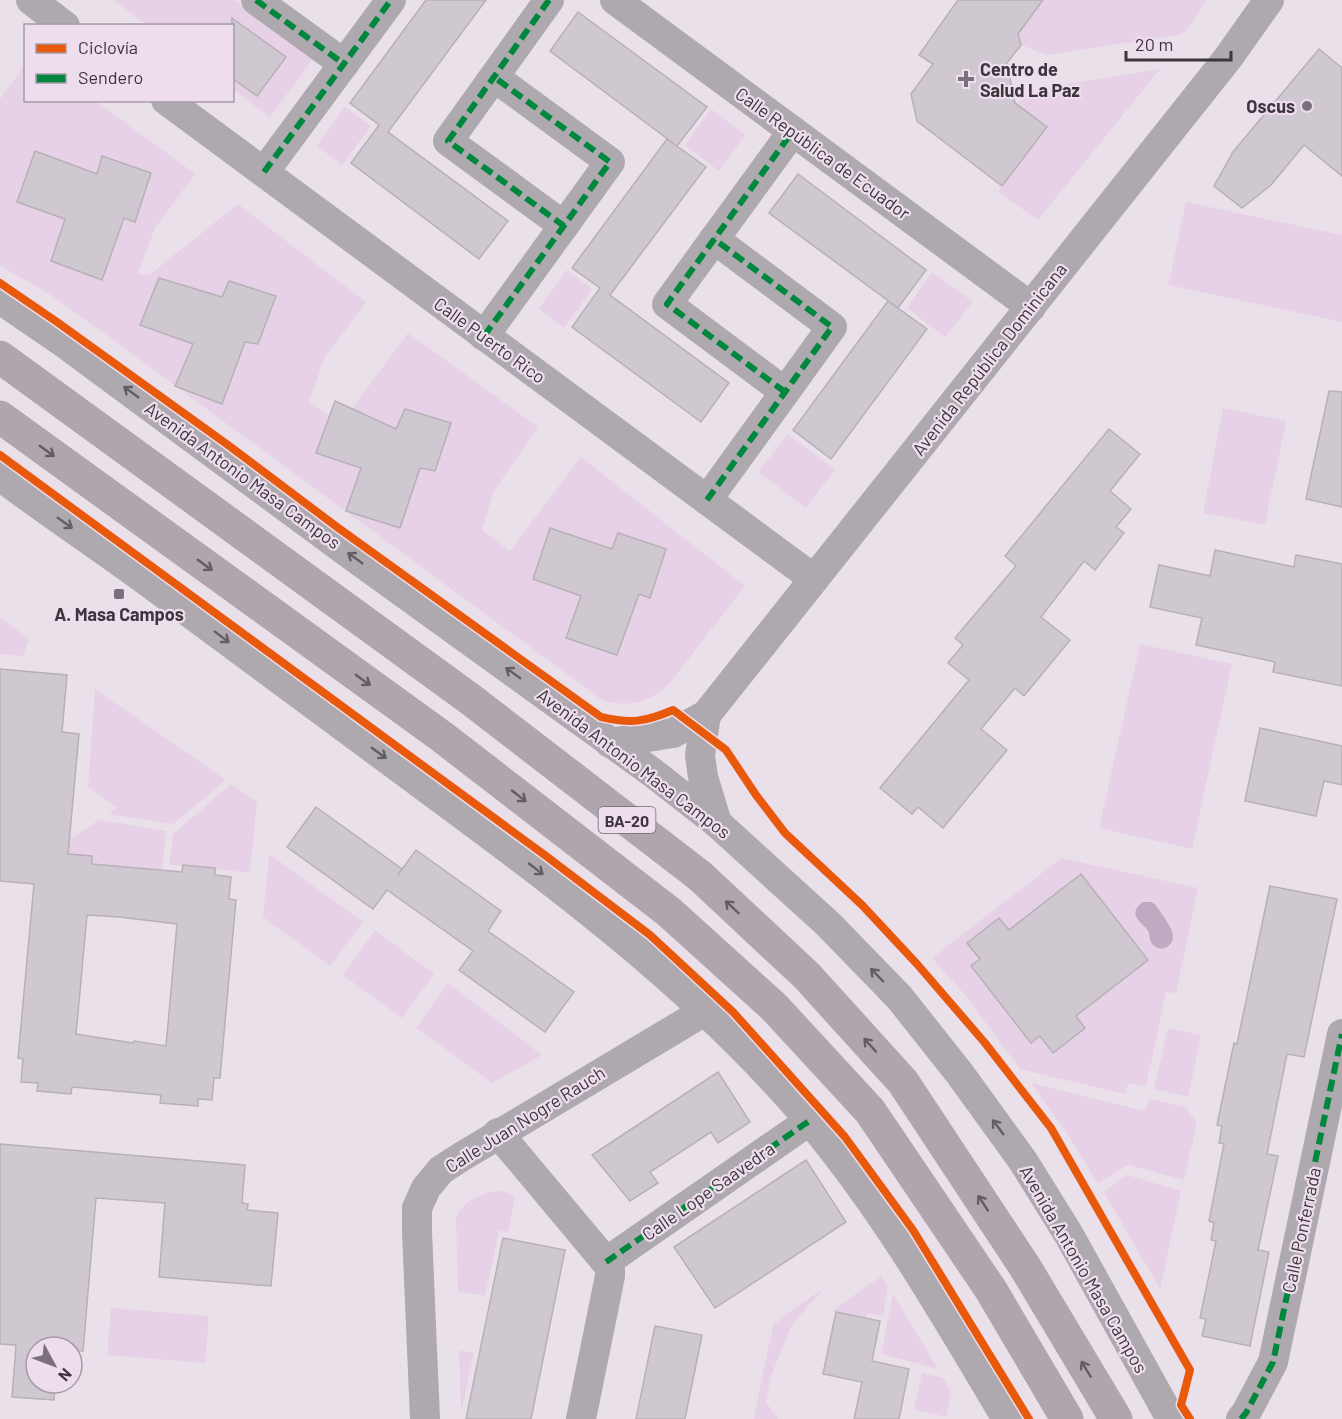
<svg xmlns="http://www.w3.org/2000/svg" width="1342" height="1419" font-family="Barlow,sans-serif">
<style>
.green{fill:#e7d1e6;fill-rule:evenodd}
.water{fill:#c2a9c2}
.building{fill:#d0c8d0;stroke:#b7b0b7;stroke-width:1.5;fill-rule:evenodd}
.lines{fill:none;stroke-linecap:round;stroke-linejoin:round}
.street{stroke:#aea9ae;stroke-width:30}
.highway{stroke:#aea5ae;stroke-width:33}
.quiet{stroke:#00873e;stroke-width:6;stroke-dasharray:12 6;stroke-linecap:butt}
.cycleway-casing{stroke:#eddded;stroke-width:11}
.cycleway{stroke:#e8590c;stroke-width:8}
.oneway{stroke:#645e64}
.oneway2{stroke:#645c64}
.poi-dot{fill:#797179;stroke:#eddded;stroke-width:2}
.labels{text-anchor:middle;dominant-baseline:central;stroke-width:4.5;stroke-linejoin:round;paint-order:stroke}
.shield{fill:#eddded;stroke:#716771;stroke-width:1.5}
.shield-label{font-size:16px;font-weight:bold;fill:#3c353c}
.poi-label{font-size:18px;font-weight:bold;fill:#3c353c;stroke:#eddded;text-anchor:start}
.street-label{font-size:18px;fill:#3c353c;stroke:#eddded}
</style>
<rect width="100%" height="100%" fill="#eae0ea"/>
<!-- green -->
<g class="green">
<path d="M113,0H234L314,58L270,117L233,89L232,26L147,25Z"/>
<path d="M1043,0H1207L1186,31L1180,35L1046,55L1021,45L1018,34Z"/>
<path d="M25,65L26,100L96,101L195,174L155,228L138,274L149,275L238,204L366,302L325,357L309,401L340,425L408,333L538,427L494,491L482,530L510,551L581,457L745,586L669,684C650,703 627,708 602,700L109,337L43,290L0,266V99Z"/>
<path d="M1160,69L1038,220L998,192L1047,128L1015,103L1048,87Z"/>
<path d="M345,107L371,126L342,165L317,146Z"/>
<path d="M711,109L745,135L719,171L685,145Z"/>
<path d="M1186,202L1342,235V322L1168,285Z"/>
<path d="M567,270L592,289L564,328L539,309Z"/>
<path d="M932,272L973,302L945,337L907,308Z"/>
<path d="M1223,408L1286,421L1265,525L1203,513Z"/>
<path d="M788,434L835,470L806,508L758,472Z"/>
<path d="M0,617L29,639L23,656L0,654Z"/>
<path d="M1140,644L1232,664L1192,849L1099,828Z"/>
<path d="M95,689L226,780L173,824L108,814L117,808L88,787Z"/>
<path d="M231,784L257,802L250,873L215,869L214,868L169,865L173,834Z"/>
<path d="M99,820L166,831L162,870L92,864V856L62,853L42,858Z"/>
<path d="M269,854L363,922L330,966L263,917Z"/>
<path d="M1061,858L1198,888L1176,993L1166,992L1146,1087L1128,1083L1125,1094L1020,1069L965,995L932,958ZM1081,874L1147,960L1109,990L1058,993L1085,1028L1053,1053L1040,1036L1031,1043L1014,1021L980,959L968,942L999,918L1027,953L1067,936L1042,904Z"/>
<path d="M375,930L434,974L402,1018L343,975Z"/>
<path d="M448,983L542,1055L492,1083L416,1028Z"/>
<path d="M1168,1028L1201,1035L1188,1097L1154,1089Z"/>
<path d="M1031,1083L1145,1111L1149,1099L1185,1107L1197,1122L1184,1180L1128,1165L1098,1183L1066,1132Z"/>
<path d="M1127,1175L1181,1191L1160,1289L1104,1192Z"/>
<path d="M496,1191L507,1192L515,1197L508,1232L499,1230L485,1296L458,1291L456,1218C463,1201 479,1194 496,1191Z"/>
<path d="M881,1276L888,1287L883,1316L868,1313L866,1318L832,1311Z"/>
<path d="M823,1289L795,1321L791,1327L771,1376L766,1402L778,1419H754L773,1325L792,1310Z"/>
<path d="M893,1294L938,1369L881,1354Z"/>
<path d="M111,1308L209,1316L205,1363L107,1355Z"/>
<path d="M459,1350L474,1353L461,1414Z"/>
<path d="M922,1373L943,1378L951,1392L946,1417L914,1409Z"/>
</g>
<!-- water -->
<path class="water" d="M1143,902H1151L1155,904C1161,913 1169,923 1172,932C1177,944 1162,954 1153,945C1148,940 1151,933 1146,928C1137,919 1129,912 1143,902Z"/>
<!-- building -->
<g class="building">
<path d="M426,0H486L388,132L508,221L479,259L351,163L379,125L350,103Z"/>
<path d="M958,0H1043L1018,34L1021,45L1007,63L1015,103L1047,127L1002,186L917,121L911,94L933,64L919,55Z"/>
<path d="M578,12L707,107L677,146L550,51Z"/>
<path d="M232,18L286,57L257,96L232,78Z"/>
<path d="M1319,49L1342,68V176L1304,145L1271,185L1242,208L1214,186L1233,152Z"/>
<path d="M667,139L706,167L610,295L729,383L701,422L572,327L600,288L572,268Z"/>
<path d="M35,151L97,174L102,156L151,173L135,222L124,218L102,280L51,261L65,219L17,202Z"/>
<path d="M798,174L926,270L898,308L769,213Z"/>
<path d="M159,278L222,297L229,281L276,296L258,344L245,342L222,404L175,386L193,344L140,325Z"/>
<path d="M888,301L927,329L831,459L793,430Z"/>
<path d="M1329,391L1342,392V507L1306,499Z"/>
<path d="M335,401L396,429L405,409L451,423L435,471L420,468L400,528L346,511L361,468L316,453Z"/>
<path d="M1109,429L1140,454L1110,491L1131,509L1116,527L1124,533L1095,570L1084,561L1041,617L1070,640L1024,696L1015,688L981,729L1007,750L943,828L918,807L912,814L880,788L969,680L948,663L963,645L955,638L1016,566L1005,556Z"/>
<path d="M550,528L612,549L618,533L666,549L650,598L639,594L617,655L566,638L581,596L533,579Z"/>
<path d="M1215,550L1294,567L1296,555L1342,564V686L1273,672L1275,662L1196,645L1202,618L1150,607L1159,565L1210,576Z"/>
<path d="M0,669L67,675L62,732L79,734L68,854L92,856V864L182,872L183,865L215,868V875L231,877L229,899L236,900L220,1078H214L212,1100L198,1099V1106L160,1103L161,1095L72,1087L71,1094L37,1091L38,1083L21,1082L23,1059L18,1058L34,884L0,881ZM87,915L119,917L177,924L166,1046L134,1041L133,1043L76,1034Z"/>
<path d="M1260,728L1342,746V785L1324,781L1316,816L1245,801Z"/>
<path d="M316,807L402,869L398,875L416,850L501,911L488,931L574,992L545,1032L459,970L473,951L387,890L373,909L287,847Z"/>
<path d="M1081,874L1148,960L1076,1016L1085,1028L1053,1053L1040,1036L1031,1043L971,966L980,959L967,943L999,918L1009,930Z"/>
<path d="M1270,886L1337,899L1304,1057L1287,1054L1267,1154L1278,1156L1258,1250L1269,1252L1250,1346L1202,1336L1206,1319L1200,1318L1216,1241L1211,1240L1214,1223L1209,1221L1224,1144L1219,1143L1222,1126L1217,1125L1234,1043L1237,1044Z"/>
<path d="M718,1072L750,1122L718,1143L711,1132L650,1172L658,1183L630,1201L592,1155Z"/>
<path d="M0,1144L245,1165L242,1203L248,1204L247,1210L278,1213L271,1286L159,1277L165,1203L96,1198L83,1351L72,1350V1347H36V1383H55L54,1400L12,1397L16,1345L0,1344Z"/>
<path d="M806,1160L846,1222L715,1308L674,1247Z"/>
<path d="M503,1238L565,1250L531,1419H466Z"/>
<path d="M836,1312L880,1321L872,1361L909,1369L899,1419H854L862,1382L823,1374Z"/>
<path d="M655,1326L702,1335L685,1419H636Z"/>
</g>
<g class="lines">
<!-- street -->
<g class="street">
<path d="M31,0L65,26"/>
<path d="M256,0L344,64"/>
<path d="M549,0L448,141L564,226"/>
<path d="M615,0L1031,307"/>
<path d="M166,100L814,579"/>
<path d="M264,172L391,0"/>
<path d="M0,299L64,343L351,555L653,773L717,823L828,924L899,997L960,1074L1023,1161L1069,1235L1171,1419"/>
<path d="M484,336L610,162L494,77"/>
<path d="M785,392L667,304L793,131"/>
<path d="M0,476C49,513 99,546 148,582C237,647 325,713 413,778C554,882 697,987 810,1121C887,1213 946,1317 1007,1419"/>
<path d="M707,500L832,327L714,239"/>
<path d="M610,743L673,733L706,715"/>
<path d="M717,823L703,777L700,755L706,715L1228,58L1269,0"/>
<path d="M498,1133L606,1262L610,1268V1276L581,1419"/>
<path d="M606,1262L809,1121"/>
<path d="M425,1419L417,1232V1208L426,1188L441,1170L461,1157L705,1011"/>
<path d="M1241,1419L1246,1413L1273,1362L1342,1034"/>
</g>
<!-- highway -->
<g class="highway">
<path d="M0,357L470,699L700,876L807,976L903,1082L1025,1267L1116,1419"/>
<path d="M0,417L441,736L669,912L774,1007L870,1111L991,1290L1067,1419"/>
</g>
<!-- quiet -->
<g class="quiet">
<path d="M256,0L344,64"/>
<path d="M549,0L448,141L564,226"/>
<path d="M264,172L391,0"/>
<path d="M484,336L610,162L494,77"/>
<path d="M785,392L667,304L793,131"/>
<path d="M707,500L832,327L714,239"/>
<path d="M606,1262L809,1121"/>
<path d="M1241,1419L1246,1413L1273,1362L1342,1034"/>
</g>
<defs>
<g id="cycleway">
<path d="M0,283L57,322L228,445L337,527L601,717C631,724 645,722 673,710L726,750L756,795L785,833L862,905L917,964L985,1043L1051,1128L1190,1370L1181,1405L1190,1419"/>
<path d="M0,455L546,856L650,935L733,1012L845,1137L913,1230L1029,1419"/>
</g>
</defs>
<!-- cycleway casing -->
<use href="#cycleway" class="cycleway-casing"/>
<!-- cycleway -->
<use href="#cycleway" class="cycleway"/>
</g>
<!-- one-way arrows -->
<defs><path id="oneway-shaft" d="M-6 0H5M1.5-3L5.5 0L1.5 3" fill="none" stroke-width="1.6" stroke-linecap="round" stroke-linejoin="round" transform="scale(1.5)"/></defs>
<g class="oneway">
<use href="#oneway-shaft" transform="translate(131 392) rotate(-144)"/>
<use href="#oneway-shaft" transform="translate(65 523) rotate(35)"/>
<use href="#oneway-shaft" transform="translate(355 558) rotate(-144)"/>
<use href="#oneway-shaft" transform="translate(222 637) rotate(37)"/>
<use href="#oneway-shaft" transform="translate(513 673) rotate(-144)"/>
<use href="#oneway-shaft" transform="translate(379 753) rotate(36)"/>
<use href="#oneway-shaft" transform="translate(536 869) rotate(38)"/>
<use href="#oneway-shaft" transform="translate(877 975) rotate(-134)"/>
<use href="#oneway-shaft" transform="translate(998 1127) rotate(-126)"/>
</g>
<g class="oneway2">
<use href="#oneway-shaft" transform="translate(47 451) rotate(36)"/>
<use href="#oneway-shaft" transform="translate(205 565) rotate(36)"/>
<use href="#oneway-shaft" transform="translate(363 680) rotate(36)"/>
<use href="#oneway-shaft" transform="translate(519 796) rotate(38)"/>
<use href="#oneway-shaft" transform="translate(732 907) rotate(-137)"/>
<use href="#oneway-shaft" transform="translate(870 1045) rotate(-132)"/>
<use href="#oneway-shaft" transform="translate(983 1203) rotate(-123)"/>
<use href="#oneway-shaft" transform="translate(1086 1369) rotate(-121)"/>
</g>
<!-- markers -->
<g class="poi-dot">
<path d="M963 70h6v6h6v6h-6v6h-6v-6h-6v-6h6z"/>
<circle cx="1307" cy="106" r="6"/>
<rect x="113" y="588" width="12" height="12" rx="3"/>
</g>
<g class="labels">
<!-- shield labels -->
<rect class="shield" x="598.5" y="807" width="57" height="26" rx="4.5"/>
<g class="shield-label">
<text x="627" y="820">BA-20</text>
</g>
<!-- poi labels -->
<g class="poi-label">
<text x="980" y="69">Centro de<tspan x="980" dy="21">Salud La Paz</tspan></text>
<text x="1295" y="106" text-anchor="end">Oscus</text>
<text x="119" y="614" text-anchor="middle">A. Masa Campos</text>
</g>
<!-- street labels -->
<g class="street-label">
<text transform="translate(823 153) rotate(36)">Calle República de Ecuador</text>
<text transform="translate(490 340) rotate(36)">Calle Puerto Rico</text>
<text transform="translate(989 359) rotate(-52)">Avenida República Dominicana</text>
<text transform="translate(243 475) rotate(36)">Avenida Antonio Masa Campos</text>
<text transform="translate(634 763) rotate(37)">Avenida Antonio Masa Campos</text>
<text transform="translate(525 1119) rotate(-32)">Calle Juan Nogre Rauch</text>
<text transform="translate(708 1191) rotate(-35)">Calle Lope Saavedra</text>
<text transform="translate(1301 1230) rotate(-78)">Calle Ponferrada</text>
<text transform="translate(1084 1269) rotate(60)">Avenida Antonio Masa Campos</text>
</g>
</g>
<!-- legend -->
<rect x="24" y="24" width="210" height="78" fill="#eddded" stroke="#a69aa6" stroke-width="1.5"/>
<rect x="36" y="44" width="30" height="9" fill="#e8590c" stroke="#a69aa6" stroke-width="1.5"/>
<text x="78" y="54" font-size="18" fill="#3c353c">Ciclovía</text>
<rect x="36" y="74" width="30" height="9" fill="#00873e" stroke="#a69aa6" stroke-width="1.5"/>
<text x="78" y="84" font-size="18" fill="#3c353c">Sendero</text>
<!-- north arrow -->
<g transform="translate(54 1365) rotate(131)"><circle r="28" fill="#eddded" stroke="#a69aa6" stroke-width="1.5"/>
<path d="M0-4.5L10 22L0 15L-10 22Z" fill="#797179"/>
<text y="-9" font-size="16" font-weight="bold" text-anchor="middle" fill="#3c353c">N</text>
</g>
<!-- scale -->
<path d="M1126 51v9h105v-9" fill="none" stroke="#3c353c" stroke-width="3"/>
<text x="1135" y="51" font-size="18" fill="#3c353c" stroke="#eddded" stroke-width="4.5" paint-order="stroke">20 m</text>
</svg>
